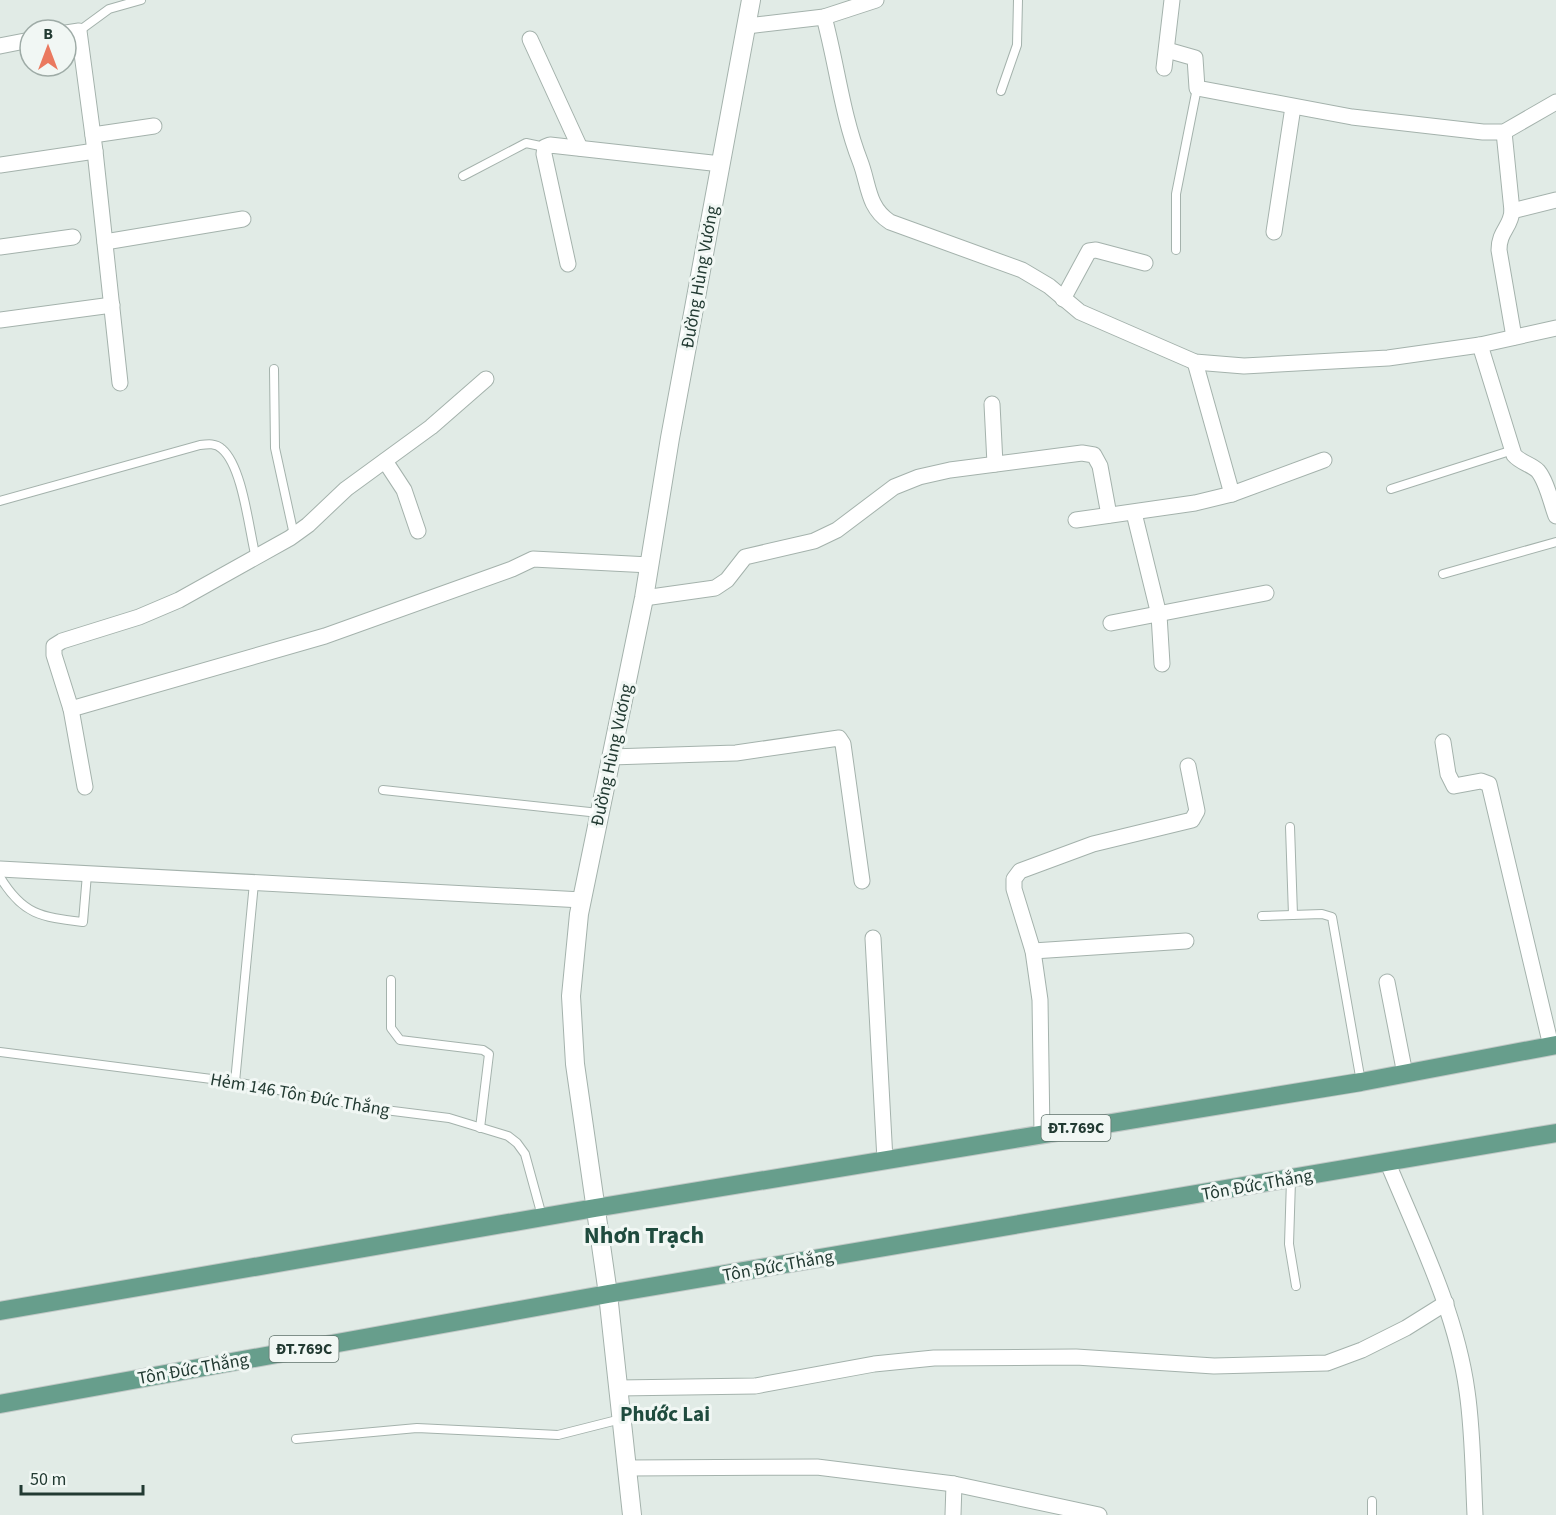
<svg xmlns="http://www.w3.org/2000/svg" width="1556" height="1515" font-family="'Source Sans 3',sans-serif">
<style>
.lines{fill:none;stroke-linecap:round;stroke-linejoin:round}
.service-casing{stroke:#a4b2ac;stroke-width:10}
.minor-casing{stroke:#a4b2ac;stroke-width:17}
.tertiary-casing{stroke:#a4b2ac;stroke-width:20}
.primary-casing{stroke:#c1c8c6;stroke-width:20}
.service{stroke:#fff;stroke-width:8}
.minor{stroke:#fff;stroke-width:15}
.tertiary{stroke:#fff;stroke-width:18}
.primary{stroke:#679e8c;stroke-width:18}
.labels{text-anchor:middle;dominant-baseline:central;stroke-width:6;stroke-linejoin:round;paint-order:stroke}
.shield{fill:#f1f7f4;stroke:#60736c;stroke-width:1.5}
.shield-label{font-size:16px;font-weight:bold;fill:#223a32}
.street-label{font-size:18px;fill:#223a32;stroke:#f1f7f4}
.quarter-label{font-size:21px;font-weight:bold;fill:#1f4b3e;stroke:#f1f7f4}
.district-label{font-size:24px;font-weight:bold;fill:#1f4b3e;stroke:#f1f7f4}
</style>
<rect width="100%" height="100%" fill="#e1ebe6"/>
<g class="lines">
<defs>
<g id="service">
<path d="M79,31L109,9L141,0"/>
<path d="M1001,91L1017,45L1018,0"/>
<path d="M463,176L526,143L545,147"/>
<path d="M1176,250V194L1197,88"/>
<path d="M274,369L275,448L294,535"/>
<path d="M1391,489L1513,450"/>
<path d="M0,501L200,445C208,444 216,443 222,449C243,467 249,531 256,558"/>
<path d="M1443,574L1556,542"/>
<path d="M383,790L599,813"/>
<path d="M1290,827L1293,915"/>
<path d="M0,877C23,915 41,917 83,922L87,874"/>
<path d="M1262,916L1322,914L1332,917L1361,1082"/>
<path d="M391,980V1028L400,1040L483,1050L489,1054L480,1128"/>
<path d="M0,1052L235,1082L385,1110L449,1118L508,1136L517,1143L525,1154L542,1216"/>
<path d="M235,1082L254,883"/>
<path d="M1291,1180L1289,1244L1296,1286"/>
<path d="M296,1439L417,1428L558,1435L621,1419"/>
<path d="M1372,1501V1515"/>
</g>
<g id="minor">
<path d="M824,17C837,65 842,115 860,161C869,184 867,207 890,222L1022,270L1049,286L1080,312L1195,362L1244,366L1388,358L1480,345L1556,328"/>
<path d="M747,26L824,17L876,0"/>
<path d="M66,33L79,31L95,151L120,383"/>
<path d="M530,39L580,148"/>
<path d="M0,46L30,40"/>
<path d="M1167,50L1195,58L1197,88L1352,117L1483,132H1504L1556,102"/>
<path d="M1164,68L1172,0"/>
<path d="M1504,132L1512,211C1511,227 1499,231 1499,250L1514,337"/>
<path d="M93,135L154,126"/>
<path d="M0,165L95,151"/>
<path d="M1512,211L1556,200"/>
<path d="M1274,232L1293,107"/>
<path d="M105,242L243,219"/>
<path d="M0,247L73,237"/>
<path d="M568,264L544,154L545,147L550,145L721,164"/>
<path d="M1063,299L1089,251L1096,250L1145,263"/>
<path d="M0,320L112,305"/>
<path d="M1480,345L1514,455C1521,463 1531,464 1538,471C1547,482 1551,503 1556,516"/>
<path d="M1195,362L1232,494"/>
<path d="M992,404L995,464"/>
<path d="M385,461L404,490L418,531"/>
<path d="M1134,513L1159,615L1162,664"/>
<path d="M1076,520L1195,503L1232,494L1324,460"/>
<path d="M644,598L715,588L727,580L745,557L814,541L837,530L894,487L919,477L950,470L1082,453L1094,455L1100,466L1109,515"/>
<path d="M1111,623L1266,593"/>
<path d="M71,709L325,636L512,569L533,559L650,565"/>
<path d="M1443,742L1448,774L1454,786L1481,781L1489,784L1551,1046"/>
<path d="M611,757L736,753L839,738L843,744L862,881"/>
<path d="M85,787L71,709L54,655V646L62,641L139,617L179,600L290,538L308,525L346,489L431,427L486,379"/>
<path d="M0,869L582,900"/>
<path d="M873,938L885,1160"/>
<path d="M1033,951L1186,941"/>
<path d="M1387,982L1405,1074"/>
<path d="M1042,1134L1040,1000L1033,951L1014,889V879L1020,871L1093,844L1192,820L1197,811L1188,766"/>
<path d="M1387,1161C1418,1236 1456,1311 1467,1391C1473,1432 1473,1474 1475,1515"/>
<path d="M618,1388L755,1386L874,1364L934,1358L1076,1357L1214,1366L1327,1363L1362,1350L1406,1328L1446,1303"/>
<path d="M628,1468L817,1467L954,1484L1099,1515"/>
<path d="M953,1515L954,1484"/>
</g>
<path id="tertiary" d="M632,1515L608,1294L575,1064L571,996L579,914L644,598L670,438L751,0"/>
<g id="primary">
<path d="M0,1311L595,1208L1361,1082L1556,1045"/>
<path d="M0,1404L608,1294L1556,1133"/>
</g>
</defs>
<!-- service casing -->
<use href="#service" class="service-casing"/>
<!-- minor casing -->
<use href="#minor" class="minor-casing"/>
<!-- tertiary casing -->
<use href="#tertiary" class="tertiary-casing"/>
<!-- primary casing -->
<use href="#primary" class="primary-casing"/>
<!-- service -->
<use href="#service" class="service"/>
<!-- minor -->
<use href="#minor" class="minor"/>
<!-- tertiary -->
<use href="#tertiary" class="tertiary"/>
<!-- primary -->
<use href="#primary" class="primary"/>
</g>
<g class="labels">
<!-- shield labels -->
<g class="shield">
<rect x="1041.5" y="1115" width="69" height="26" rx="4.5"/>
<rect x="269.5" y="1336" width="69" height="26" rx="4.5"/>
</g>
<g class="shield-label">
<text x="1076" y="1128">ĐT.769C</text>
<text x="304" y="1349">ĐT.769C</text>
</g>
<!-- street labels -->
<g class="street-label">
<text transform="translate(700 277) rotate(-80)">Đường Hùng Vương</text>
<text transform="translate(612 755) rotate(-78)">Đường Hùng Vương</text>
<text transform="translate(300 1095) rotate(10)">Hẻm 146 Tôn Đức Thắng</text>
<text transform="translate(1257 1185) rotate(-10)">Tôn Đức Thắng</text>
<text transform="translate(778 1266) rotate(-10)">Tôn Đức Thắng</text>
<text transform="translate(193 1369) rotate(-10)">Tôn Đức Thắng</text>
</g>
<!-- quarter labels -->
<g class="quarter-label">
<text x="665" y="1414">Phước Lai</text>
</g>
<!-- district labels -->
<g class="district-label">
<text x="644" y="1235">Nhơn Trạch</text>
</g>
</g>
<!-- north arrow -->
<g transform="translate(48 48)"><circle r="28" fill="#f1f7f4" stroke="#9eaba6" stroke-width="1.5"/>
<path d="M0-4.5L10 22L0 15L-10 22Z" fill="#ea795f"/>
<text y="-9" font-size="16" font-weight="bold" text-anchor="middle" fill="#223a32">B</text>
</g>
<!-- scale -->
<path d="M21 1485v9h122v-9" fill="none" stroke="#223a32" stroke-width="3"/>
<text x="30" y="1485" font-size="18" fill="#223a32" stroke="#f1f7f4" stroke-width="4.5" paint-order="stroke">50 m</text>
</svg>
